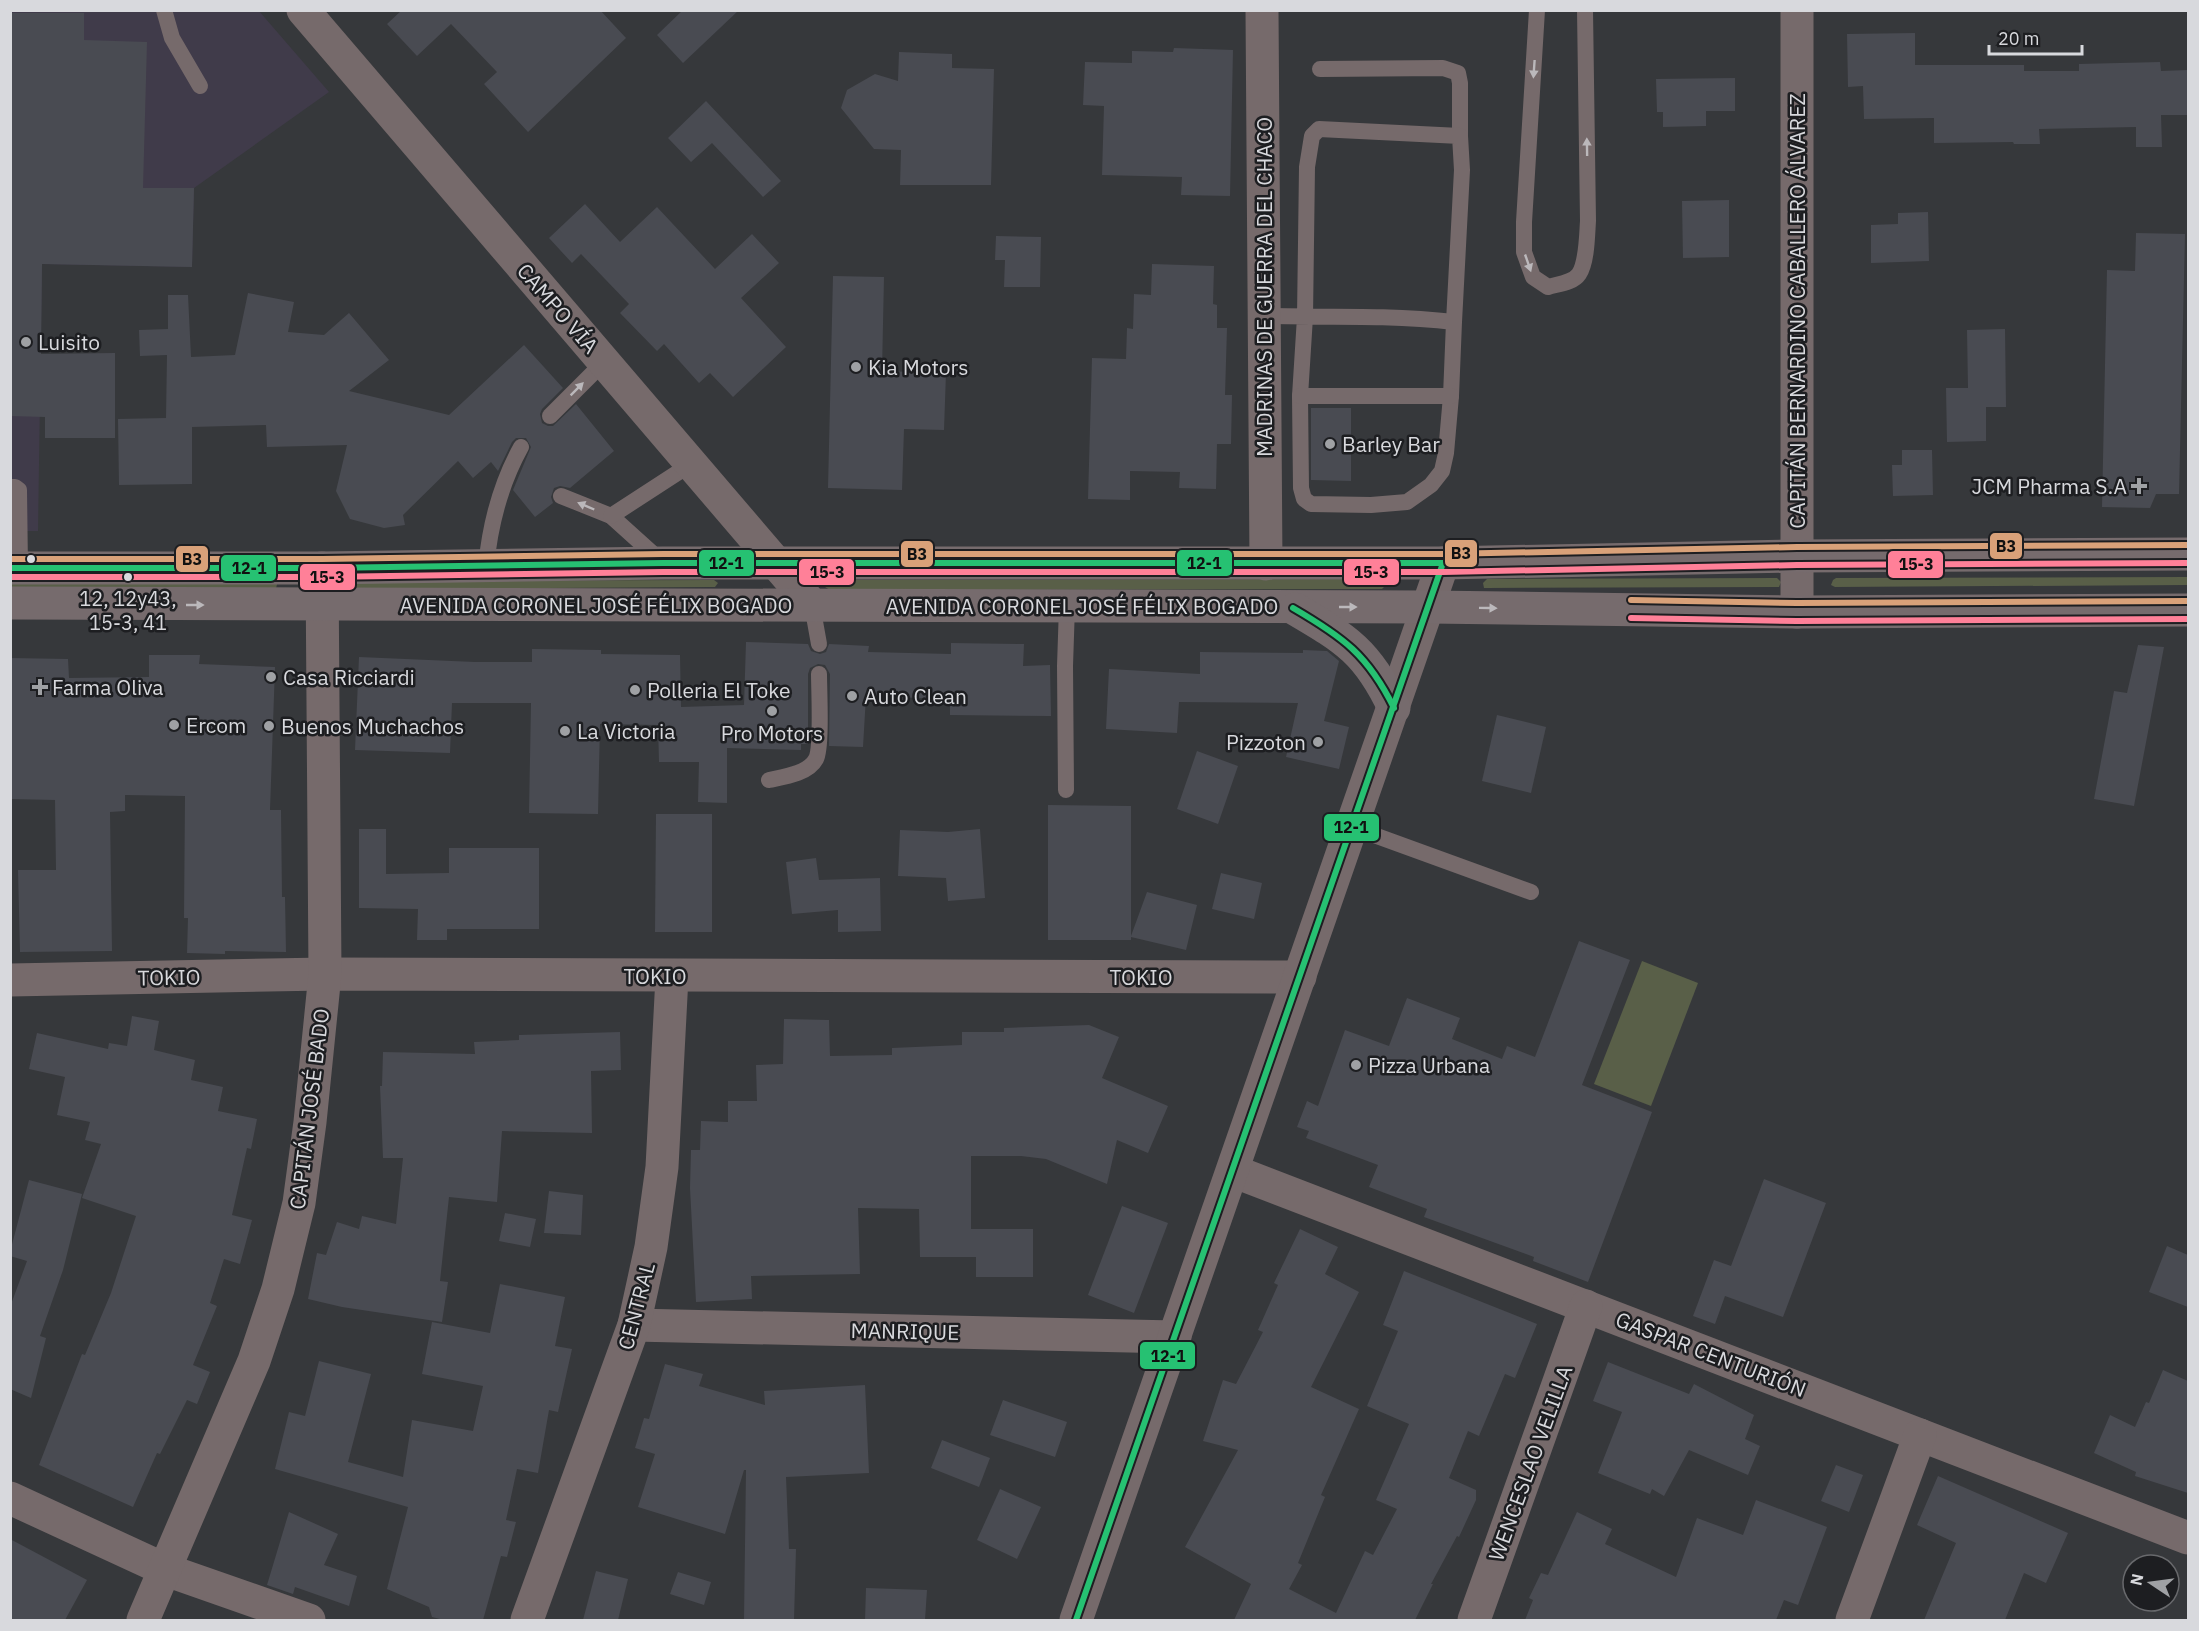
<svg xmlns="http://www.w3.org/2000/svg" width="2199" height="1631" font-family="'IBM Plex Sans',sans-serif">
<style>
.commercial{fill:#403b4a}
.green{fill:#595f48}
.building{fill:#494b52}
.lines{fill:none;stroke-linecap:round;stroke-linejoin:round}
.service{stroke:#766a6b;stroke-width:16}
.minor{stroke:#766a6b;stroke-width:33}
.tertiary{stroke:#766a6b;stroke-width:33}
.primary{stroke:#766b6d;stroke-width:33}
.bus-1-casing{stroke:#1d1e21;stroke-width:10}
.bus-2-casing{stroke:#1d1e21;stroke-width:10}
.bus-3-casing{stroke:#1d1e21;stroke-width:10}
.bus-1{stroke:#26c172;stroke-width:6}
.bus-2{stroke:#ff8098;stroke-width:6}
.bus-3{stroke:#d9a179;stroke-width:6}
.oneway{fill:#bbb8bb}
.poi-dot{fill:#9fa1a4;stroke:#1d1e21;stroke-width:2}
.bus-dot{fill:#d8d9dd;stroke:#1d1e21;stroke-width:2}
.labels{text-anchor:middle;dominant-baseline:central;stroke-width:5;stroke-linejoin:round;paint-order:stroke}
.bus-label{font-size:20px;fill:#d8d9dd;stroke:#1d1e21}
.street-label{font-size:21px;fill:#d8d9dd;stroke:#1d1e21}
.poi-label{font-size:21px;fill:#d8d9dd;stroke:#1d1e21;text-anchor:start}
.line-badge{stroke:#1d1e21;stroke-width:2}
.pale-badge-label{font-size:16px;text-anchor:middle;font-weight:bold;fill:#111}
</style>
<rect width="100%" height="100%" fill="#36383b"/>
<!-- commercial -->
<path class="commercial" d="M10,11H259L329,92L194,188L192,267L42,264L38,531H11Z"/>
<!-- green -->
<g class="green">
<path d="M2188,577V585L1835,587L1831,585L1833,580L1836,578Z"/>
<path d="M1777,578L1781,582L1779,587L1487,588H1484L1483,583L1487,579Z"/>
<path d="M1381,579L1385,582L1386,585L1382,589L830,590L825,587L826,581L830,580Z"/>
<path d="M714,580L718,583L715,587L358,589L355,586L358,581Z"/>
<path d="M10,581L277,584L276,589L11,590Z"/>
<path d="M1642,961L1698,983L1651,1106L1594,1084Z"/>
</g>
<!-- building -->
<g class="building">
<path d="M402,10H600L626,38L528,132L484,84L497,72L451,24L417,56L387,24Z"/>
<path d="M683,10H739L683,63L657,35Z"/>
<path d="M10,13H84V40L147,42L143,188H194L192,267L42,264L41,354L115,353V438H45V417L10,416Z"/>
<path d="M1915,33V65H2024V71H2079V64L2160,62L2161,71L2188,70V115H2161L2162,147H2136V127L2039,129L2040,144H2014L2013,142L1934,143V118L1864,119L1863,86L1848,87L1847,34Z"/>
<path d="M1174,48L1233,50L1230,196L1181,195L1182,177L1102,175L1104,106L1083,105L1085,62L1132,63V51L1173,52Z"/>
<path d="M899,52L952,54V68L994,69L991,185H900L901,150L874,149L841,108L847,90L875,74L898,81Z"/>
<path d="M1735,78V111H1706V126L1663,127V112H1657L1656,79Z"/>
<path d="M706,101L781,181L763,197L712,143L691,162L668,138Z"/>
<path d="M1729,200V257L1683,258L1682,201Z"/>
<path d="M585,204L620,242L657,207L715,269L752,234L779,263L741,298L786,347L733,397L710,373L699,383L664,344L657,351L620,313L629,304L581,254L572,263L549,238Z"/>
<path d="M1928,212L1929,261L1871,263V225L1898,224V213Z"/>
<path d="M2136,233L2185,234L2179,494H2156L2150,508L2102,507L2107,270L2135,271Z"/>
<path d="M996,236L1041,237L1040,287H1004L1005,260H995Z"/>
<path d="M1152,264L1214,266L1213,304L1217,305V328H1227L1225,395H1232L1231,444H1217L1216,489L1179,488L1180,472L1130,471V500L1088,499L1092,358L1126,359L1127,328L1133,329L1134,294L1151,295Z"/>
<path d="M833,276L884,277L882,371L946,373L944,430L904,429L902,490L828,488Z"/>
<path d="M248,293L294,302L288,332L324,335L349,313L389,360L349,391L449,415L524,345L563,388L542,409L540,414L542,423L548,426H553L576,404L614,451L570,488L560,486L554,488L551,497L553,503L535,517L513,490L531,447L526,438H516L512,442L498,471L491,462L473,478L458,461L403,515L405,525L384,528L350,519L336,491L347,445L267,447L266,425L192,427V484L119,485L118,419L166,418L167,355L140,356L139,330L168,329V295H188L191,357L235,355Z"/>
<path d="M2005,329L2006,407H1986V441L1947,442L1946,388H1968L1967,330Z"/>
<path d="M1311,408H1351V481L1311,480Z"/>
<path d="M1902,450H1932L1933,495L1893,496L1892,465H1902Z"/>
<path d="M746,642L808,644L811,651L820,654L826,652L829,644L869,646L868,652L951,654V643L1024,644L1023,666L1050,665L1051,716L950,715V699L866,696L863,747L829,746L830,674L825,665L818,664L810,668L808,674V744H801V750L727,748V803L698,802L699,762H659L658,725L600,724L598,814L529,813L531,703H452L450,753L355,750L359,657L475,662H532V649L601,650V654L680,655L681,707L744,705Z"/>
<path d="M2138,645L2164,647L2134,806L2094,799L2114,691L2127,693Z"/>
<path d="M1303,650L1327,651L1339,661L1324,721L1349,727L1339,769L1286,757L1298,703L1179,702L1177,733L1106,729L1109,669L1200,674V652L1303,653Z"/>
<path d="M149,655H200L199,664L275,667L270,810H281L282,897H285L286,952L225,951V954L187,953L188,918H184L185,796L125,795V811L110,812L112,951L20,952L18,870H56L55,800L10,799V658L68,659L69,678L149,677Z"/>
<path d="M1497,715L1546,727L1531,793L1482,781Z"/>
<path d="M1197,751L1238,766L1218,824L1177,809Z"/>
<path d="M1048,805L1131,806V936L1147,892L1197,905L1186,950L1131,937V940H1048Z"/>
<path d="M656,814H712V932H655Z"/>
<path d="M359,829H386V874L449,873V848H539V929H447V940H417L418,909L359,908Z"/>
<path d="M980,829L985,898L948,901L946,878L898,876L900,830L948,832Z"/>
<path d="M816,858L819,880L880,878L881,931L838,932V910L792,914L786,862Z"/>
<path d="M1221,873L1262,883L1254,919L1212,909Z"/>
<path d="M1579,941L1630,960L1582,1085L1652,1112L1588,1282L1533,1261L1534,1257L1424,1217L1427,1209L1369,1187L1378,1165L1306,1138L1309,1131L1297,1127L1307,1101L1318,1106L1345,1030L1389,1046L1407,998L1460,1018L1452,1039L1502,1059L1507,1046L1535,1057Z"/>
<path d="M132,1016L159,1021L154,1050L195,1060L191,1080L223,1087L218,1111L257,1119L251,1149L247,1148L232,1215L252,1220L240,1264L224,1259L210,1303L217,1306L193,1365L210,1372L197,1404L187,1400L160,1454L157,1453L133,1507L39,1465L82,1354L85,1355L111,1293L136,1216L82,1198L101,1144L85,1140L90,1122L57,1115L65,1077L29,1069L37,1033L108,1049L109,1043L127,1046Z"/>
<path d="M784,1019L829,1020L830,1056L892,1055V1048L962,1045V1032H1004V1028L1089,1025L1119,1037L1102,1078L1168,1106L1148,1153L1117,1140L1107,1184L1046,1159L1021,1156H971V1229H1033V1277H976V1257H920L919,1209L858,1208L860,1274L751,1276L752,1299L696,1302L690,1188L691,1150H700L701,1121L728,1122V1101H757L756,1065L783,1064Z"/>
<path d="M620,1032L621,1070L591,1071L592,1133L502,1131L497,1202L449,1197L440,1281L448,1282L442,1322L342,1307L308,1299L317,1253L326,1255L337,1222L359,1229L362,1216L396,1224L403,1158H383L380,1086H382L383,1052L475,1054L474,1042L519,1040V1035Z"/>
<path d="M1764,1179L1826,1203L1783,1317L1725,1296L1715,1324L1693,1316L1714,1260L1731,1266Z"/>
<path d="M29,1180L82,1194L63,1270L40,1336L46,1338L31,1398L10,1389V1307L27,1261L10,1256V1252Z"/>
<path d="M549,1191L583,1195L581,1235L544,1233Z"/>
<path d="M1122,1206L1168,1223L1134,1313L1088,1295Z"/>
<path d="M505,1213L536,1219L530,1247L499,1241Z"/>
<path d="M1300,1229L1338,1247L1325,1274L1359,1292L1311,1387L1359,1409L1321,1495L1325,1497L1298,1563L1302,1565L1289,1589L1336,1613L1365,1551L1373,1555L1397,1509L1376,1500L1409,1424L1367,1406L1398,1331L1383,1325L1404,1271L1537,1324L1515,1378L1505,1374L1479,1436L1468,1431L1449,1478L1476,1490V1500L1459,1537L1457,1536L1431,1584H1433L1415,1620H1234L1251,1584L1185,1547L1238,1450L1203,1441L1223,1380L1236,1384L1263,1332L1258,1330L1278,1285L1274,1283Z"/>
<path d="M2167,1246L2188,1255V1307L2149,1292Z"/>
<path d="M500,1284L565,1297L555,1346L572,1349L558,1412L549,1410L538,1473L517,1469L506,1520L516,1522L507,1557L501,1556L483,1620H444L432,1617L429,1607L387,1589L408,1507L275,1469L289,1412L305,1416L319,1361L371,1374L348,1462L403,1477L412,1420L473,1431L483,1386L422,1374L432,1322L490,1333Z"/>
<path d="M1608,1362L1689,1394L1694,1384L1754,1415L1745,1439L1760,1446L1748,1475L1689,1450L1664,1496L1652,1489L1650,1494L1598,1473L1622,1412L1593,1401Z"/>
<path d="M665,1364L703,1374L699,1386L765,1405L764,1391L865,1385L869,1473L786,1477L789,1549H796L794,1620H744L746,1470H744L725,1534L638,1507L655,1454L635,1448L644,1418L649,1419Z"/>
<path d="M2163,1370L2188,1381V1493L2135,1476L2136,1472L2094,1453L2110,1415L2135,1427L2146,1402L2149,1403Z"/>
<path d="M1003,1400L1067,1422L1055,1457L990,1435Z"/>
<path d="M942,1440L990,1458L979,1487L931,1468Z"/>
<path d="M1836,1465L1863,1475L1849,1512L1821,1501Z"/>
<path d="M1938,1476L2068,1533L2046,1583L2024,1573L2005,1620H1924L1956,1543L1917,1525Z"/>
<path d="M1000,1489L1041,1507L1017,1559L977,1540Z"/>
<path d="M1756,1500L1827,1527L1798,1605L1784,1600L1776,1620H1525L1533,1600L1529,1598L1541,1573L1548,1575L1577,1512L1612,1529L1605,1544L1676,1577L1697,1518L1743,1535Z"/>
<path d="M289,1512L338,1534L324,1565L357,1576L349,1606L295,1587L293,1594L267,1585Z"/>
<path d="M10,1539L87,1580L65,1620H10Z"/>
<path d="M596,1571L628,1579L618,1620H583Z"/>
<path d="M678,1572L711,1582L704,1605L670,1594Z"/>
<path d="M866,1588L927,1590L925,1620H865Z"/>
</g>
<g class="lines">
<!-- service -->
<g class="service">
<path d="M164,10L172,38L200,86"/>
<path d="M1537,10L1524,222V252L1533,277L1548,287C1558,284 1573,283 1579,274C1587,262 1587,235 1588,221L1585,10"/>
<path d="M1320,69L1443,68L1458,73L1460,83V136"/>
<path d="M1264,316C1327,317 1391,315 1454,322L1451,396L1446,453L1442,471L1431,485L1407,502L1371,505L1311,504L1304,499L1301,488L1300,396L1305,317L1307,167L1312,136L1319,129L1460,136L1462,170L1454,322"/>
<path d="M1300,396H1451"/>
<path d="M550,416L604,362"/>
<path d="M10,487H15L19,490L20,568"/>
<path d="M561,496L611,516L662,562"/>
<path d="M611,516L691,464"/>
<path d="M486,567C490,524 500,485 521,447"/>
<path d="M812,605L819,644"/>
<path d="M769,780C783,777 808,774 816,759C822,748 819,689 819,674"/>
<path d="M1066,790L1065,666L1067,606"/>
<path d="M1352,827L1531,892"/>
</g>
<!-- minor -->
<g class="minor">
<path d="M1797,10V612"/>
<path d="M10,980L325,974L1300,977"/>
<path d="M1233,1171L2188,1538"/>
<path d="M634,1325L1175,1337"/>
<path d="M10,1498L166,1570L309,1620"/>
<path d="M143,1620L254,1361L278,1289L299,1203L310,1122L325,974L322,568"/>
<path d="M527,1620L634,1325L651,1247L662,1167L672,977"/>
<path d="M1474,1620L1586,1306"/>
<path d="M1852,1620L1920,1435"/>
</g>
<!-- tertiary -->
<g class="tertiary">
<path d="M303,10L812,605"/>
<path d="M1262,10L1266,564"/>
<path d="M1076,1620L1443,563"/>
</g>
<!-- primary -->
<g class="primary">
<path d="M10,568H322L663,563H1443L1797,556L2188,554"/>
<path d="M10,603L1429,607L1797,612L2188,610"/>
<path d="M1295,609C1346,639 1368,652 1394,708"/>
</g>
<defs>
<g id="bus-1">
<path d="M10,568H322L663,563H1443"/>
<path d="M1293,608C1343,637 1368,655 1394,708"/>
<path d="M1076,1620L1443,563"/>
</g>
<g id="bus-2">
<path d="M10,577H322L663,572H1443L1797,565L2188,563"/>
<path d="M1631,618L1797,621L2188,619"/>
</g>
<g id="bus-3">
<path d="M10,559H322L663,554H1443L1797,547L2188,545"/>
<path d="M1631,600L1797,603L2188,601"/>
</g>
</defs>
<!-- bus-1 casing -->
<use href="#bus-1" class="bus-1-casing"/>
<!-- bus-2 casing -->
<use href="#bus-2" class="bus-2-casing"/>
<!-- bus-3 casing -->
<use href="#bus-3" class="bus-3-casing"/>
<!-- bus-1 -->
<use href="#bus-1" class="bus-1"/>
<!-- bus-2 -->
<use href="#bus-2" class="bus-2"/>
<!-- bus-3 -->
<use href="#bus-3" class="bus-3"/>
</g>
<!-- one-way arrows -->
<defs><path id="oneway-solid" d="M-6-.8H1V-3.2L6.5 0L1 3.2V.8H-6Z" transform="scale(1.5)"/></defs>
<g class="oneway">
<use href="#oneway-solid" transform="translate(1534 69) rotate(94)"/>
<use href="#oneway-solid" transform="translate(1587 147) rotate(-91)"/>
<use href="#oneway-solid" transform="translate(1528 263) rotate(71)"/>
<use href="#oneway-solid" transform="translate(577 389) rotate(-45)"/>
<use href="#oneway-solid" transform="translate(586 506) rotate(-157)"/>
<use href="#oneway-solid" transform="translate(195 605)"/>
<use href="#oneway-solid" transform="translate(1348 607)"/>
<use href="#oneway-solid" transform="translate(1488 608) rotate(1)"/>
</g>
<!-- markers -->
<g class="poi-dot">
<circle cx="26" cy="342" r="6"/>
<circle cx="856" cy="367" r="6"/>
<circle cx="1330" cy="444" r="6"/>
<path d="M2136 477h6v6h6v6h-6v6h-6v-6h-6v-6h6z"/>
<circle cx="271" cy="677" r="6"/>
<path d="M37 678h6v6h6v6h-6v6h-6v-6h-6v-6h6z"/>
<circle cx="635" cy="690" r="6"/>
<circle cx="852" cy="696" r="6"/>
<circle cx="772" cy="711" r="6"/>
<circle cx="174" cy="725" r="6"/>
<circle cx="269" cy="726" r="6"/>
<circle cx="565" cy="731" r="6"/>
<circle cx="1318" cy="742" r="6"/>
<circle cx="1356" cy="1065" r="6"/>
</g>
<g class="bus-dot">
<circle cx="31" cy="559" r="5"/>
<circle cx="128" cy="577" r="5"/>
</g>
<g class="labels">
<!-- bus labels -->
<g class="bus-label">
<text x="128" y="598">12, 12y43,<tspan x="128" dy="24">15-3, 41</tspan></text>
</g>
<!-- street labels -->
<g class="street-label">
<text transform="translate(1264 287) rotate(-90)">MADRINAS DE GUERRA DEL CHACO</text>
<text transform="translate(558 308) rotate(49)">CAMPO VÍA</text>
<text transform="translate(1797 311) rotate(-90)">CAPITÁN BERNARDINO CABALLERO ÁLVAREZ</text>
<text x="596" y="605">AVENIDA CORONEL JOSÉ FÉLIX BOGADO</text>
<text x="1082" y="606">AVENIDA CORONEL JOSÉ FÉLIX BOGADO</text>
<text x="655" y="976">TOKIO</text>
<text transform="translate(169 977) rotate(-1)">TOKIO</text>
<text x="1141" y="977">TOKIO</text>
<text transform="translate(309 1109) rotate(-83)">CAPITÁN JOSÉ BADO</text>
<text transform="translate(636 1306) rotate(-75)">CENTRAL</text>
<text transform="translate(905 1331) rotate(1)">MANRIQUE</text>
<text transform="translate(1711 1354) rotate(21)">GASPAR CENTURIÓN</text>
<text transform="translate(1530 1463) rotate(-70)">WENCESLAO VELILLA</text>
</g>
<!-- poi labels -->
<g class="poi-label">
<text x="38" y="342">Luisito</text>
<text x="868" y="367">Kia Motors</text>
<text x="1342" y="444">Barley Bar</text>
<text x="2127" y="486" text-anchor="end">JCM Pharma S.A</text>
<text x="283" y="677">Casa Ricciardi</text>
<text x="52" y="687">Farma Oliva</text>
<text x="647" y="690">Polleria El Toke</text>
<text x="864" y="696">Auto Clean</text>
<text x="186" y="725">Ercom</text>
<text x="281" y="726">Buenos Muchachos</text>
<text x="577" y="731">La Victoria</text>
<text x="772" y="733" text-anchor="middle">Pro Motors</text>
<text x="1306" y="742" text-anchor="end">Pizzoton</text>
<text x="1368" y="1065">Pizza Urbana</text>
</g>
</g>
<g class="line-badge">
<rect x="1989" y="532" width="34" height="28" rx="6" fill="#d9a179"/>
<rect x="1444" y="539" width="34" height="29" rx="6" fill="#d9a179"/>
<rect x="900" y="540" width="34" height="28" rx="6" fill="#d9a179"/>
<rect x="175" y="545" width="34" height="28" rx="6" fill="#d9a179"/>
<rect x="698" y="549" width="57" height="28" rx="6" fill="#26c172"/>
<rect x="1176" y="549" width="57" height="28" rx="6" fill="#26c172"/>
<rect x="1887" y="550" width="57" height="29" rx="6" fill="#ff8098"/>
<rect x="220" y="554" width="57" height="28" rx="6" fill="#26c172"/>
<rect x="798" y="558" width="57" height="28" rx="6" fill="#ff8098"/>
<rect x="1343" y="558" width="57" height="28" rx="6" fill="#ff8098"/>
<rect x="299" y="563" width="57" height="28" rx="6" fill="#ff8098"/>
<rect x="1323" y="813" width="57" height="29" rx="6" fill="#26c172"/>
<rect x="1139" y="1341" width="57" height="29" rx="6" fill="#26c172"/>
</g>
<g class="pale-badge-label">
<text x="2006" y="552">B3</text>
<text x="1461" y="559">B3</text>
<text x="917" y="560">B3</text>
<text x="192" y="565">B3</text>
<text x="726" y="569">12-1</text>
<text x="1204" y="569">12-1</text>
<text x="1916" y="570">15-3</text>
<text x="249" y="574">12-1</text>
<text x="827" y="578">15-3</text>
<text x="1371" y="578">15-3</text>
<text x="327" y="583">15-3</text>
<text x="1351" y="833">12-1</text>
<text x="1168" y="1362">12-1</text>
</g>
<!-- border -->
<rect width="2199" height="1631" fill="none" stroke="#d8d9dd" stroke-width="24"/>
<!-- north arrow -->
<g transform="translate(2151 1583) rotate(283)"><circle r="28" fill="#1d1e21" stroke="#68696c" stroke-width="1.5"/>
<path d="M0-4.5L10 22L0 15L-10 22Z" fill="#9fa1a4"/>
<text y="-9" font-size="16" font-weight="bold" text-anchor="middle" fill="#d8d9dd">N</text>
</g>
<!-- scale -->
<path d="M1989 45v9h93v-9" fill="none" stroke="#d8d9dd" stroke-width="3"/>
<text x="1998" y="45" font-size="18" fill="#d8d9dd" stroke="#1d1e21" stroke-width="4.5" paint-order="stroke">20 m</text>
</svg>
